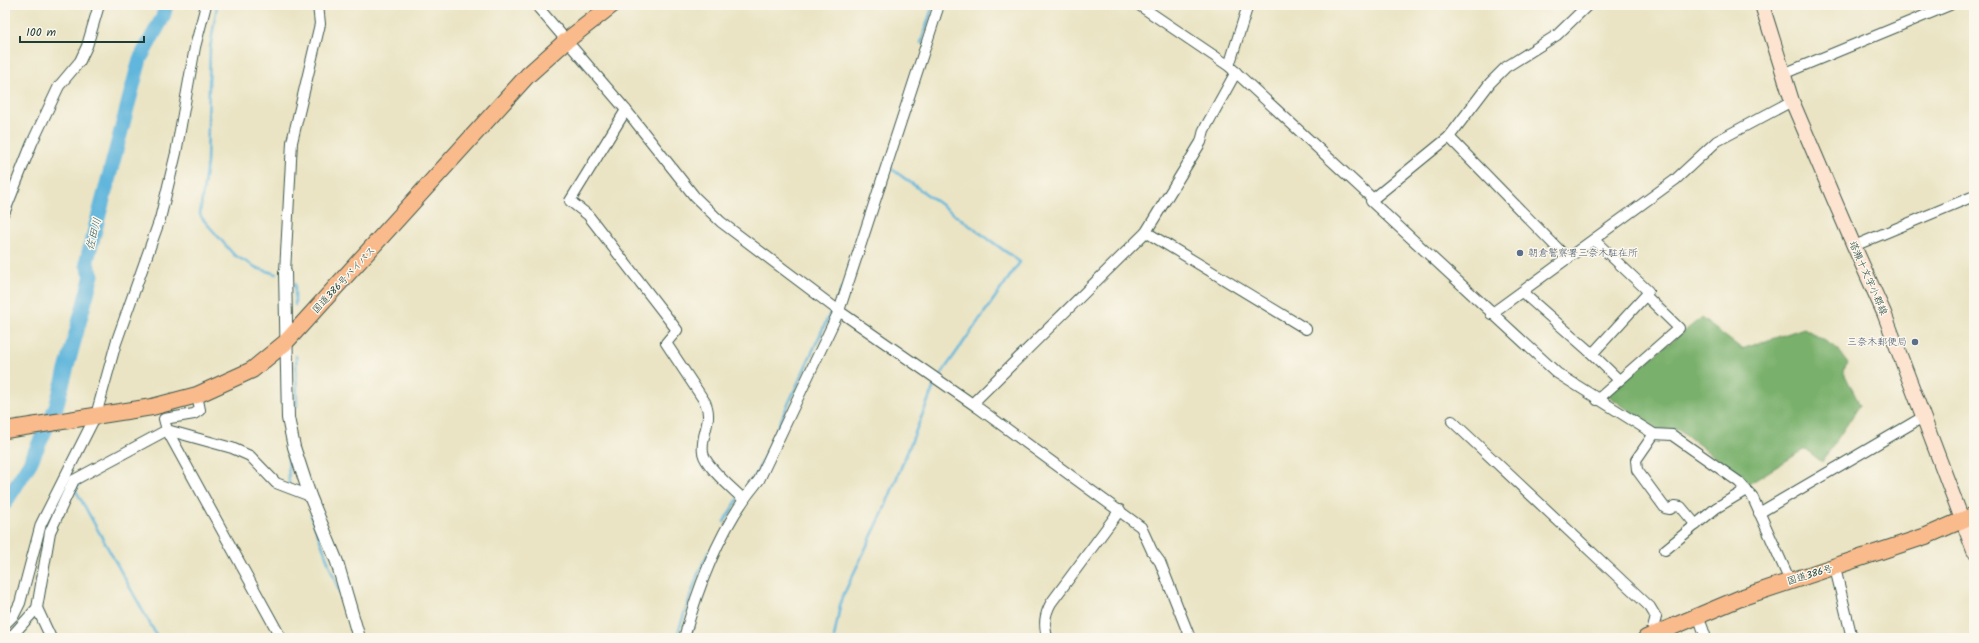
<svg xmlns="http://www.w3.org/2000/svg" width="1979" height="643" font-family="Kalam,'Klee One',sans-serif">
<style>
.forest{fill:#79b06c;stroke:#4c7650}
.lines{fill:none;stroke-linecap:round;stroke-linejoin:round}
.stream{stroke:#60b6dc;stroke-width:2.5}
.river{stroke:#60b6dc;stroke-width:15}
.minor-casing{stroke:#3d564a;stroke-width:12}
.tertiary-casing{stroke:#3d564a;stroke-width:14}
.secondary-casing{stroke:#3d564a;stroke-width:16}
.trunk-casing{stroke:#3d564a;stroke-width:18}
.minor{stroke:#fff;stroke-width:10}
.tertiary{stroke:#fff;stroke-width:12}
.secondary{stroke:#fde4d1;stroke-width:14}
.trunk{stroke:#fabb8c;stroke-width:16}
.service-dot{fill:#5c6f8a;stroke:#fbf7ec;stroke-width:1.5}
.labels{text-anchor:middle;dominant-baseline:central;stroke-width:3;stroke-linejoin:round;paint-order:stroke}
.service-label{font-size:10px;fill:#4e5e75;stroke:#fbf7ec;text-anchor:start}
.street-label{font-size:10px;fill:#1f3d34;stroke:#fbf7ec}
.water-label{font-size:11px;font-style:italic;fill:#2f5b5e;stroke:#fbf7ec}
</style>
<rect width="100%" height="100%" fill="#fbf7ec"/>
<filter id="ink" filterUnits="userSpaceOnUse"><feTurbulence type="fractalNoise" baseFrequency=".025" numOctaves="2"/><feDisplacementMap in="SourceGraphic" scale="8" xChannelSelector="R" yChannelSelector="G"/><feConvolveMatrix kernelMatrix="1 2 1 2 8 2 1 2 1" color-interpolation-filters="sRGB"/></filter>
<filter id="wash" filterUnits="userSpaceOnUse"><feTurbulence type="fractalNoise" baseFrequency=".012" numOctaves="4" result="noise"/><feDisplacementMap in="SourceGraphic" scale="16" xChannelSelector="R" yChannelSelector="G"/><feGaussianBlur stdDeviation="0.9" result="paint"/><feColorMatrix in="noise" values="0 0 0 0 0 0 0 0 0 0 0 0 0 0 0 0 0 1.4 0 .05"/><feComposite in="paint" operator="in"/></filter>
<g filter="url(#wash)">
<rect width="100%" height="100%" fill="#eae4c4"/>
<!-- forest -->
<path class="forest" d="M1701,318L1742,349L1804,328L1838,349L1848,363L1843,371L1860,405L1822,462L1805,449L1749,484L1680,430L1655,429L1606,394Z"/>
<g class="lines">
<!-- stream -->
<g class="stream">
<path d="M217,5L210,49L207,163L200,214L202,218L234,255L257,268L276,274"/>
<path d="M921,43L933,5"/>
<path d="M889,167L1020,262L939,377"/>
<path d="M295,284V305"/>
<path d="M837,302L841,289"/>
<path d="M296,356L297,406"/>
<path d="M288,454L289,485"/>
<path d="M83,481L75,489L158,638"/>
<path d="M741,495L756,474L832,309"/>
<path d="M311,515L340,594"/>
<path d="M724,522L738,499"/>
<path d="M676,638L698,574L709,551"/>
<path d="M834,638L841,600L883,512L936,381"/>
</g>
<!-- river -->
<path class="river" d="M5,503L30,463L56,407L92,275L87,265V260L140,59L163,17L166,5"/>
</g>
</g>
<g filter="url(#ink)">
<g class="lines">
<defs>
<g id="minor">
<path d="M536,5L626,110L695,197L721,222L839,311L977,407L1141,527L1152,551L1160,562L1190,638"/>
<path d="M1139,5L1229,66L1373,199L1371,201L1557,373L1654,434L1672,435L1739,482L1746,490L1752,496L1790,581"/>
<path d="M1229,66L1248,5"/>
<path d="M1783,74L1950,5"/>
<path d="M626,110L570,201L588,215L677,330L666,343L705,402C714,421 700,434 703,453C706,467 732,488 743,499"/>
<path d="M1449,137L1568,259"/>
<path d="M1373,199L1449,137L1490,83L1506,67L1557,35L1588,5"/>
<path d="M5,211L32,143L59,86L80,61L87,46L99,5"/>
<path d="M1146,232L1306,329"/>
<path d="M1854,246L1974,196"/>
<path d="M285,272L292,142L320,24L318,5"/>
<path d="M1522,292L1589,351L1594,352L1647,294L1648,291L1594,240"/>
<path d="M1491,314L1675,180L1717,141L1792,101"/>
<path d="M1589,351L1619,380"/>
<path d="M197,395L200,410L194,414L164,419L167,430L281,638"/>
<path d="M1597,400L1679,328L1646,296"/>
<path d="M977,407L976,400L1146,232L1201,142L1204,130L1236,72"/>
<path d="M1452,421L1650,607L1656,617L1651,636"/>
<path d="M1654,434L1636,460L1637,470L1665,508L1670,509L1675,506L1681,507L1696,525"/>
<path d="M1759,513L1923,417"/>
<path d="M1665,550L1716,508L1746,490"/>
<path d="M1835,568L1852,638"/>
<path d="M37,608L51,638"/>
<path d="M1698,615L1706,638"/>
<path d="M5,624L14,615L20,603L41,524L96,415L116,343L160,219L176,153L195,47L206,5"/>
<path d="M10,638L37,608L50,532L74,480L167,430L232,448L250,456L276,483L310,496"/>
<path d="M684,638C699,583 722,524 759,480L839,311L939,5"/>
<path d="M1047,638C1044,624 1044,616 1051,603L1120,510"/>
</g>
<path id="tertiary" d="M285,272L288,418L294,447L310,496L337,562L359,638"/>
<path id="secondary" d="M1762,5L1792,101L1854,246L1884,313L1974,551"/>
<g id="trunk">
<path d="M5,430L152,407L197,395L252,370L285,343L528,75L566,41L612,5"/>
<path d="M1646,638L1743,597L1926,536L1974,515"/>
</g>
</defs>
<!-- minor casing -->
<use href="#minor" class="minor-casing"/>
<!-- tertiary casing -->
<use href="#tertiary" class="tertiary-casing"/>
<!-- secondary casing -->
<use href="#secondary" class="secondary-casing"/>
<!-- trunk casing -->
<use href="#trunk" class="trunk-casing"/>
<!-- minor -->
<use href="#minor" class="minor"/>
<!-- tertiary -->
<use href="#tertiary" class="tertiary"/>
<!-- secondary -->
<use href="#secondary" class="secondary"/>
<!-- trunk -->
<use href="#trunk" class="trunk"/>
</g>
</g>
<!-- markers -->
<g class="service-dot">
<circle cx="1520" cy="253" r="4"/>
<circle cx="1915" cy="342" r="4"/>
</g>
<g class="labels">
<!-- service labels -->
<g class="service-label">
<text x="1528" y="253">朝倉警察署三奈木駐在所</text>
<text x="1907" y="342" text-anchor="end">三奈木郵便局</text>
</g>
<!-- street labels -->
<g class="street-label">
<text transform="translate(1868 278) rotate(66)">塔瀬十文字小郡線</text>
<text transform="translate(344 280) rotate(-47)">国道386号バイパス</text>
<text transform="translate(1810 575) rotate(-17)">国道386号</text>
</g>
<!-- water labels -->
<g class="water-label">
<text transform="translate(94 234) rotate(-75)">佐田川</text>
</g>
</g>
<!-- margin -->
<rect width="1979" height="643" fill="none" stroke="#fbf7ec" stroke-width="20"/>
<!-- scale -->
<path d="M20 36v6h124v-6" fill="none" stroke="#1f3d34" stroke-width="2"/>
<text x="26" y="36" font-size="12" fill="#1f3d34" stroke="#fbf7ec" stroke-width="3" paint-order="stroke">100 m</text>
</svg>
